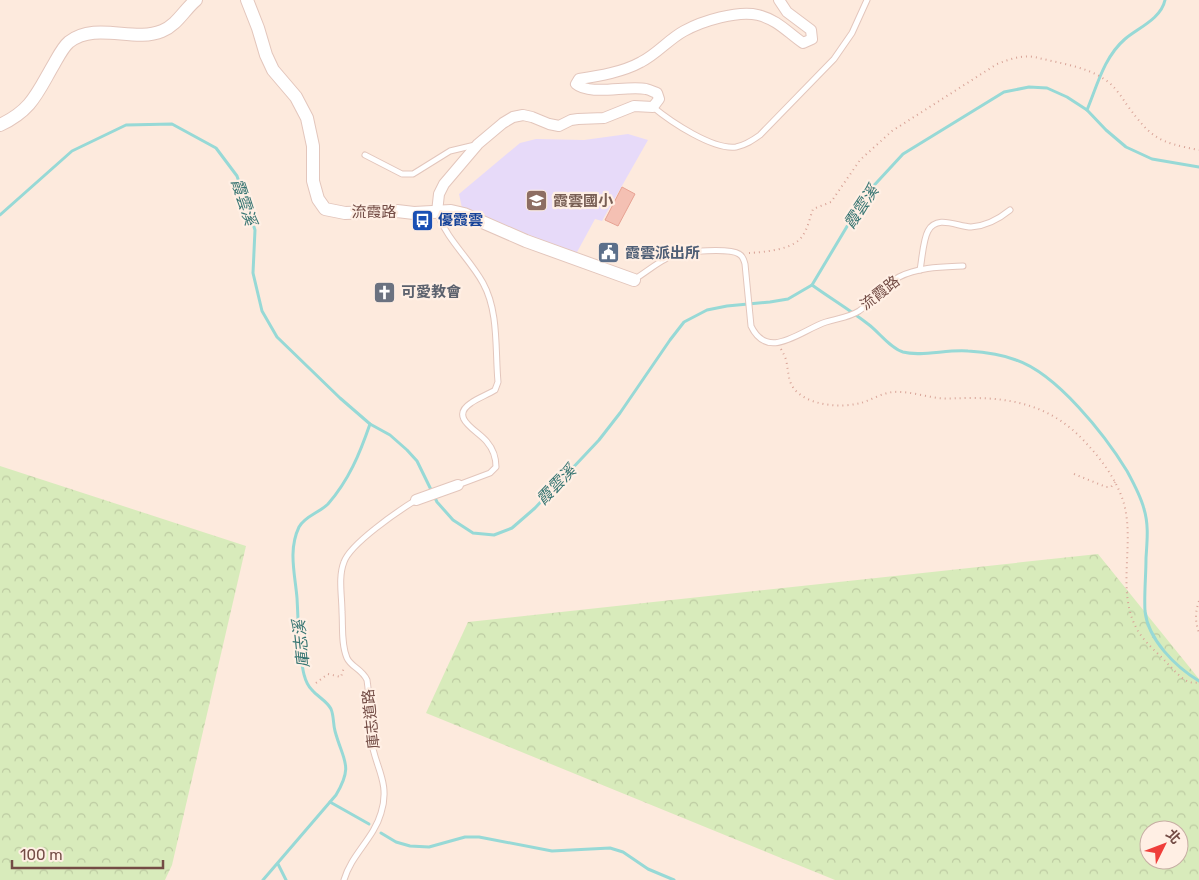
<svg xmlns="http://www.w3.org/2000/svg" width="1199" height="880" font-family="Rubik,'Noto Sans TC',sans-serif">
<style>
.education{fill:#e7daf9}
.forest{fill:url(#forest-crowns);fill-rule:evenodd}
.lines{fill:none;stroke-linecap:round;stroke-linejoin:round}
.stream{stroke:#97d9d6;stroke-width:3}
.building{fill:#f4c0b3;stroke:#e7a293}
.service-casing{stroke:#e3c6bc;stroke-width:7}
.minor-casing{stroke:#e3c6bc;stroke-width:12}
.tertiary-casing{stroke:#e3c6bc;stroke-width:14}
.path{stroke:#d8a397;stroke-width:2;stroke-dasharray:1 4;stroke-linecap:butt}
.service{stroke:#fff;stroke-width:5}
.minor{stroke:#fff;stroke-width:10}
.tertiary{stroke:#fff;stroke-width:12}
.labels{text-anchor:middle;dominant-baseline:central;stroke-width:4.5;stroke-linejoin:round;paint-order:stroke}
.education-label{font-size:15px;font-weight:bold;fill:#785e54;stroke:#ffefe4;text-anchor:start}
.street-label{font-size:15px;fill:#734c45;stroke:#ffefe4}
.transit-label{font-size:15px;font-weight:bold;fill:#164399;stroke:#ffefe4;text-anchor:start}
.service-label{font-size:15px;font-weight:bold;fill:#4e5e75;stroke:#ffefe4;text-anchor:start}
.worship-label{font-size:15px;font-weight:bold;fill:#5b616d;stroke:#ffefe4;text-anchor:start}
.water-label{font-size:16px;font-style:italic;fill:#367471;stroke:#ffefe4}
</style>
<defs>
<pattern id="forest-crowns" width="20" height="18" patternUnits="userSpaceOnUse" patternTransform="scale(1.25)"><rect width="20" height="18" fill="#d8ebbb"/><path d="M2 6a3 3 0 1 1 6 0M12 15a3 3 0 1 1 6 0" fill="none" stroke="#bdcba2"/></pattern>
</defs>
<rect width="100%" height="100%" fill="#fdeadd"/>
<!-- education -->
<path class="education" d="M628,134L648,140L602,221L595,219L576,254L462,208L459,194L520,143L536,139L584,140Z"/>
<!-- forest -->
<g class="forest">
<path d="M0,466L246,546L172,865L165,880H0Z"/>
<path d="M1098,554L1199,679V880H835L426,713L468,622ZM1149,830H1179V860H1149Z"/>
</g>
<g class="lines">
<!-- stream -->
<g class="stream">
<path d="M1087,110C1097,86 1104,57 1125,39C1138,28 1161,19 1165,0"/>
<path d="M0,215L72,151L126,125L172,124L216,148L237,176L255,230L253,273L262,311L277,337L340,398L370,424L390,435L407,450L417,461L437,502L453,520L473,533L494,535L512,528L535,508L599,440L620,413L670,340L684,322L707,310L727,306L770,302L788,299L812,285L867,193L903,154L1004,92L1029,87L1047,88L1067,97L1087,110L1106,130L1126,147L1152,159L1199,167"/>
<path d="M812,285C830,298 850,310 868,324C879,332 890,348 903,352C921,357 948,349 968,351C984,352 1001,354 1016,360C1057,374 1105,435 1127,471C1133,482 1141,497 1144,509C1149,525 1147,542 1146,558C1146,576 1144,594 1145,611C1148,640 1176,667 1199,681"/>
<path d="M330,802L369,824"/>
<path d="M381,833L396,842L410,846L429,847L465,837H479L552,851L610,848L623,852L648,869L674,880"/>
<path d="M278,864L286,880"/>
<path d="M263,880L336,795C354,765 343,761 335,731C333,724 334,716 331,709C327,701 318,697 312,690C302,680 302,661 300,647C298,631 298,614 297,598C295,574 288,550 299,527C305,516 319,513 328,504C349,480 360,453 370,424"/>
</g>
</g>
<!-- building -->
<path class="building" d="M622,187L635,194L618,226L605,220Z"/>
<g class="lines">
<defs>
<g id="service">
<path d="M653,107C671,122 713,150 736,147C746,145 753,140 760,135L834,59L852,33L867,0"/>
<path d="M365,155L402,174H413L450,151L475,145"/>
<path d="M437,213C448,241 469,258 483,283C499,312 495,350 498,382L495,390C487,395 478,398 471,403C448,418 479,431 487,442C493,449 496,458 496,467L490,473L458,485"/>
<path d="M920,270C922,260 923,240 928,231C937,214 958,227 971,227C986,226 999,219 1010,210"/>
<path d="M635,279C648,271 660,260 674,255C685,251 730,248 739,254C743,256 744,260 745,264L751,326C768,362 801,330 826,322C838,318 848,318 859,311C873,301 883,285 899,277C919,267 942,267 963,266"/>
<path d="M344,880C351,855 374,838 381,813C391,782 374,766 371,738C369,718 370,699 367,680C362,669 351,667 347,658C341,644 343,626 342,612C342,596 338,577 344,562C350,544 398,511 416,500"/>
</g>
<g id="minor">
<path d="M437,212L439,194L444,184L478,144L503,123L513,117L523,115L532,117L549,124L559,126L571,120L578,119L604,118L634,106L653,107L659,99L657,93C654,92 650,90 646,89C628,85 590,96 576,84L579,79C599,76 623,72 641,62C657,54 669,39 684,31C702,21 738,10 758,15C778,20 787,32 803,43L812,39L811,30L787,12L779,0"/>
<path d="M416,500L458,485"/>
</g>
<g id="tertiary">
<path d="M247,0L258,28L266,55L273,70L296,97L307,118L313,146V181L318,199L325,209L345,213L397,211L414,213L451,211L464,214L526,241L634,280"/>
<path d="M0,125C32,110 37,93 54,64C58,57 63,47 69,42C96,21 134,43 162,31C177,25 184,10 196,0"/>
</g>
</defs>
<!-- service casing -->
<use href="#service" class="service-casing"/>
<!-- minor casing -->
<use href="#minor" class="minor-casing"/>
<!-- tertiary casing -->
<use href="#tertiary" class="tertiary-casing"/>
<!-- path -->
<g class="path">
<path d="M749,253C764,252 795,250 803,235C808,228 810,217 813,209L831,202L860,160L892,131L997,64C1010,59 1021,55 1035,57C1057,63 1085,66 1104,79C1114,85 1121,96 1127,105C1152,139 1158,142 1199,150"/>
<path d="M781,349C783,353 785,356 786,360C789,371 787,382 796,391C811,406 841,408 861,403C871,400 882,393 893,392C908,391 923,396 938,398C949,399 960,398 972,398C1017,398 1055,408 1087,444C1103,461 1120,485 1125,508C1134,548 1116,594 1138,631C1146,644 1158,653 1168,664C1177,673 1186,686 1199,682"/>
<path d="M1074,474L1106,487H1111L1115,482"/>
<path d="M1199,601C1195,613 1195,621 1199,633"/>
<path d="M316,683L328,674L341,677L344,667"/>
</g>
<!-- service -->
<use href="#service" class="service"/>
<!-- minor -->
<use href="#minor" class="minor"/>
<!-- tertiary -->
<use href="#tertiary" class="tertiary"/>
</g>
<!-- icons -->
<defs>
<symbol id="school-square" viewBox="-11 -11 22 22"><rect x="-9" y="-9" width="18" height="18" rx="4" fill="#8d6e63" stroke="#ffefe4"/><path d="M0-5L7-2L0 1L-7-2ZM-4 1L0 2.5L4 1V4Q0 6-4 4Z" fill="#fff"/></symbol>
<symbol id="bus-square" viewBox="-11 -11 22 22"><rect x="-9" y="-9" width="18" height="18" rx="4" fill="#1a4fb4" stroke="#ffefe4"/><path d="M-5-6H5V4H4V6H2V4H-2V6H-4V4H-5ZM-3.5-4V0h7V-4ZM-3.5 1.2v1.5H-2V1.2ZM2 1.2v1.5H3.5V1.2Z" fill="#fff"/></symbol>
<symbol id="civic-square" viewBox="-11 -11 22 22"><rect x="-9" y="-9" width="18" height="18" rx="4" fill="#5c6f8a" stroke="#ffefe4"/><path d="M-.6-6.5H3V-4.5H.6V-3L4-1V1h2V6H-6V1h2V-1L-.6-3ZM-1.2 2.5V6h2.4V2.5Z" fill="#fff"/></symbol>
<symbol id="church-square" viewBox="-11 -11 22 22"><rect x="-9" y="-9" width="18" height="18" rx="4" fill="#6b7280" stroke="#ffefe4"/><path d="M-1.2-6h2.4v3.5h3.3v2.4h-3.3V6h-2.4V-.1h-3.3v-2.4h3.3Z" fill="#fff"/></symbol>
</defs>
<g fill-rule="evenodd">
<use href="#school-square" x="524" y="188" width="25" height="25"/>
<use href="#bus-square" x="410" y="208" width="25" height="25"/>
<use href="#civic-square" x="596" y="240" width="25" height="25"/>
<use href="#church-square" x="372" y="280" width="25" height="25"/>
</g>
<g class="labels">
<!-- education labels -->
<g class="education-label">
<text x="553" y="201">霞雲國小</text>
</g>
<!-- street labels -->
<g class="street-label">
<text x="374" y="212">流霞路</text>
<text transform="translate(880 293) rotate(-38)">流霞路</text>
<text transform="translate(371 719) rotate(-96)">庫志道路</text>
</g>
<!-- transit labels -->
<g class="transit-label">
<text x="438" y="220">優霞雲</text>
</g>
<!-- service labels -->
<g class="service-label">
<text x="625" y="253">霞雲派出所</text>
</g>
<!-- worship labels -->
<g class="worship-label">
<text x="401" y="292">可愛教會</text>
</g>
<!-- water labels -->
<g class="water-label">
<text transform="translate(244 202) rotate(72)">霞雲溪</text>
<text transform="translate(861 207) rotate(-56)">霞雲溪</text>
<text transform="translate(556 485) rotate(-46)">霞雲溪</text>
<text transform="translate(301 644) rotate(-96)">庫志溪</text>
</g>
</g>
<!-- north arrow -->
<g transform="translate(1164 845) rotate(48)"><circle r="24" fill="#ffefe4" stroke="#c7aea4"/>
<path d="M0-4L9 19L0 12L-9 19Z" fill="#ef3e3a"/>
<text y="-8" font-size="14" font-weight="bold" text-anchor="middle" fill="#734c45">北</text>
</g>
<!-- scale -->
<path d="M12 860v8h151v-8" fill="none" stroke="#734c45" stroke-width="2.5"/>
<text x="20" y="860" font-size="15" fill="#734c45" stroke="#ffefe4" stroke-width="4" paint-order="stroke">100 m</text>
</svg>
